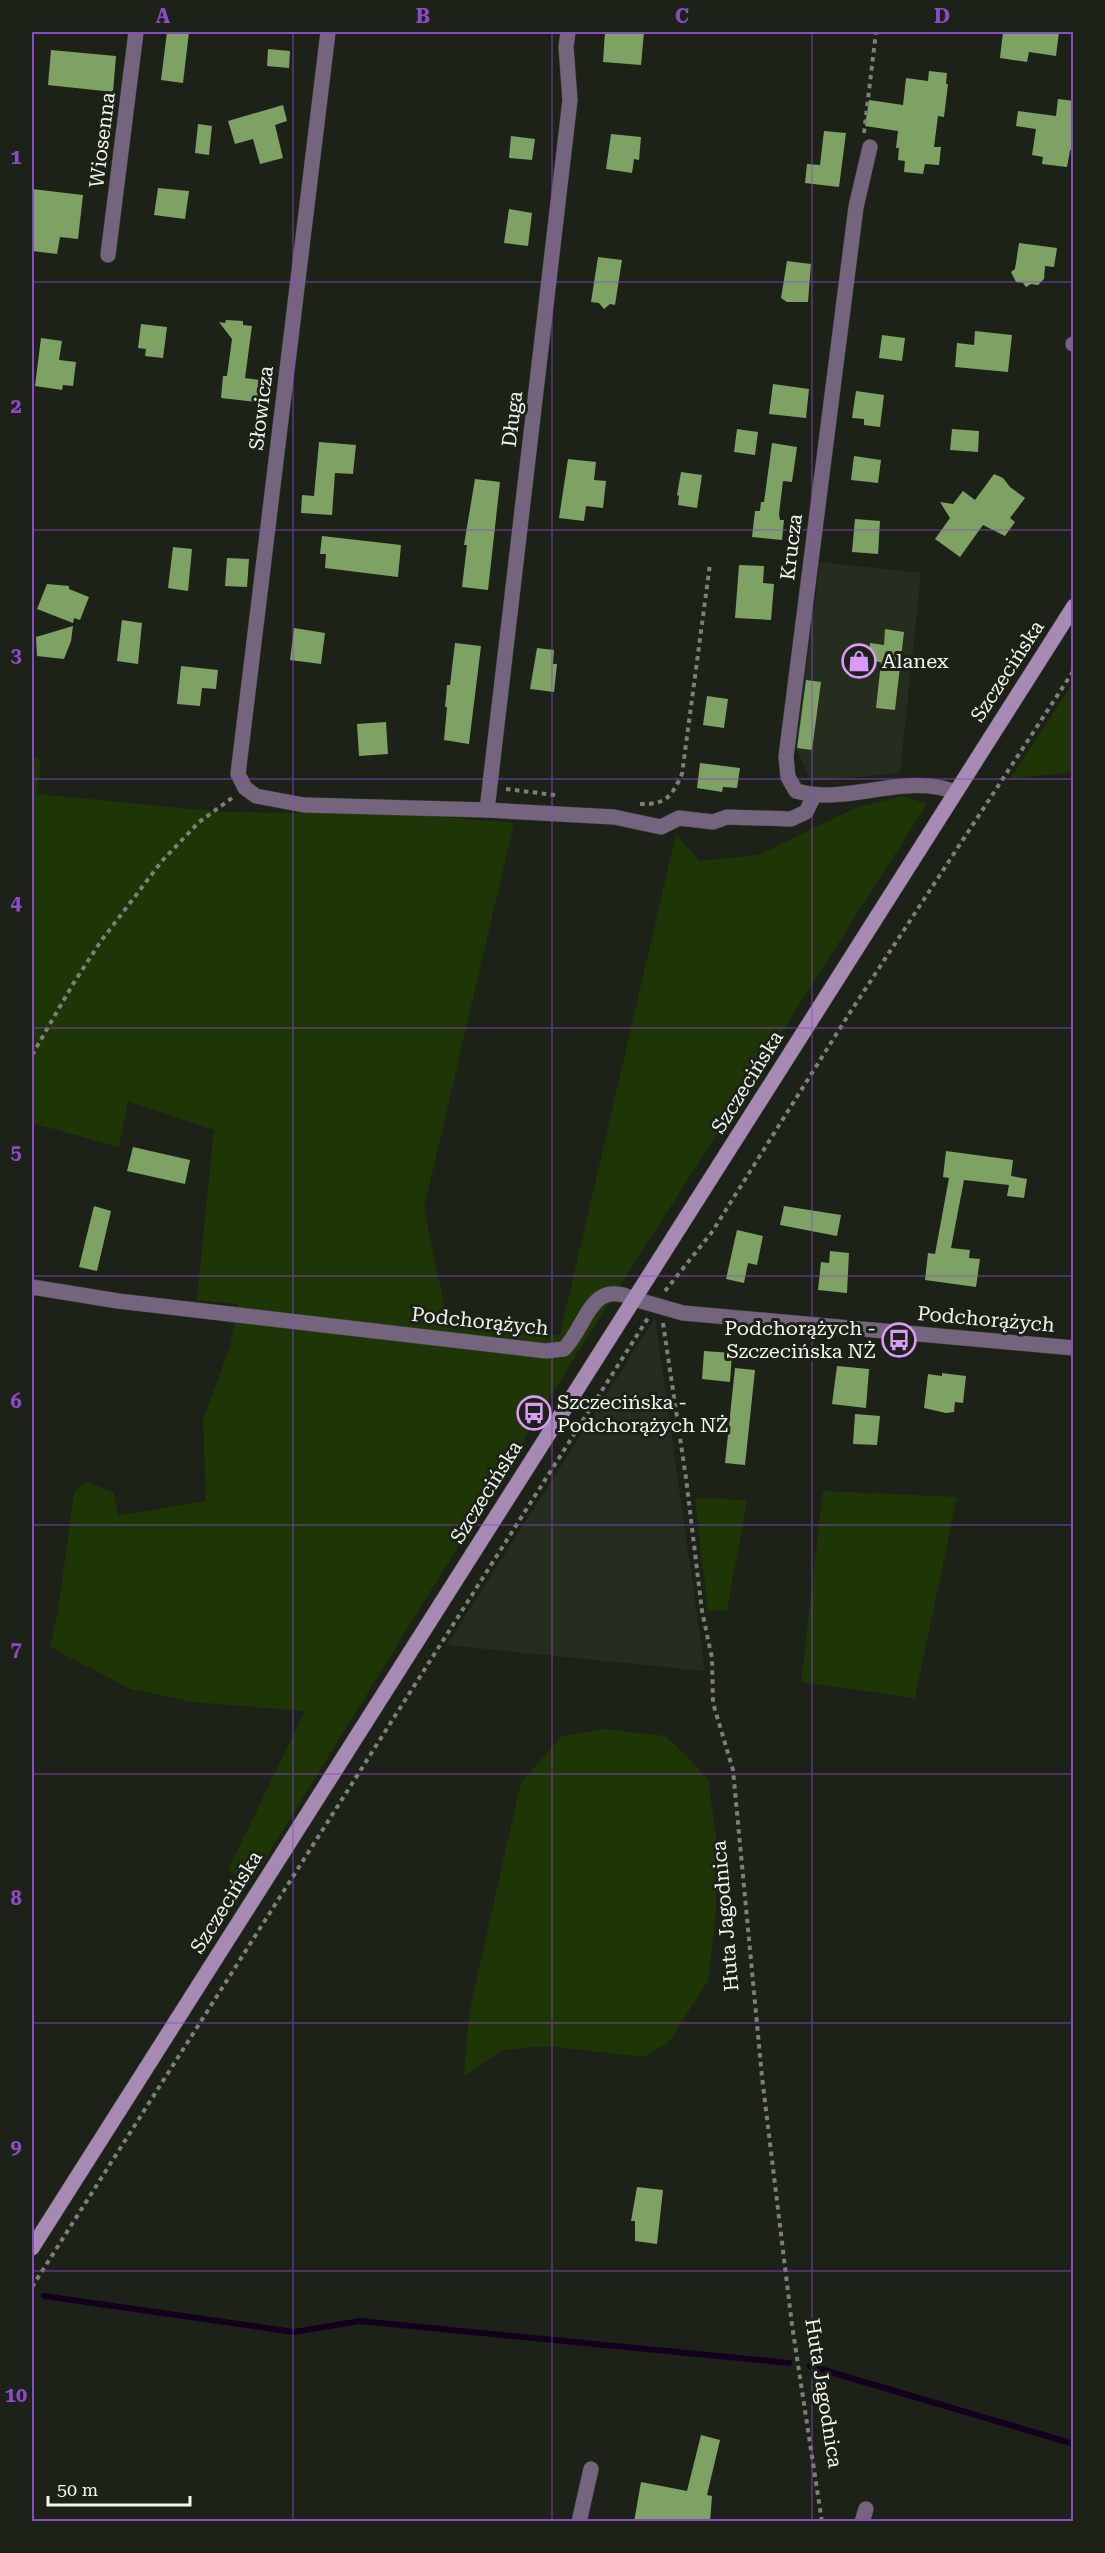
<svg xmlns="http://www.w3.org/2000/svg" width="1105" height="2553" font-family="'Roboto Serif',serif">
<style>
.built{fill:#252d1f}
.green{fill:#1e3606}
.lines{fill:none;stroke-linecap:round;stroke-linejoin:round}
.stream{stroke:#12001c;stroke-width:6}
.building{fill:#7ea263}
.minor-casing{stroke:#3b4037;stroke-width:16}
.tertiary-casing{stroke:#3b4037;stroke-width:16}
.secondary-casing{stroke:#3b4037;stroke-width:16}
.path{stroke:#7c8079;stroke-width:4;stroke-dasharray:4.5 4.5;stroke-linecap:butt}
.minor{stroke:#75647d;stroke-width:15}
.tertiary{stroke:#75647d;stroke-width:15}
.secondary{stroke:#a68ab3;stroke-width:15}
.grid{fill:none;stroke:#8d4ac6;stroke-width:1.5;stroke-opacity:0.55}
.labels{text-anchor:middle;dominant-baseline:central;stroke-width:6;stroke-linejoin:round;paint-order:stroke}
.street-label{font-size:20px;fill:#f2f6f0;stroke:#1d2219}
.poi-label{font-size:20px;fill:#f2f6f0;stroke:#1d2219;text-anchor:start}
.neatline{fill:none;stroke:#8d4ac6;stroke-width:2}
.grid-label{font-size:20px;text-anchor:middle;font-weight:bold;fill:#8d4ac6}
</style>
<rect width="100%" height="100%" fill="#1d2219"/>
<!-- built -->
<g class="built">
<path d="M820,562L921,573L900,773L811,781L796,748Z"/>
<path d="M655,1318L705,1671L447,1645Z"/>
</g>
<!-- green -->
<g class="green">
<path d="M1073,683V772L1010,779Z"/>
<path d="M32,756L41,759L37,794L221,812L420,815L514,823L424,1208L447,1319L560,1335L676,834L699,861L759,855L855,808L902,796L927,804L588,1336L249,1885L228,1870L305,1711L193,1702L131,1689L50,1647L58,1612L74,1492L88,1482L114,1493L118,1516L206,1501L203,1420L230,1346L238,1304L197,1300L214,1130L128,1101L119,1147L32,1123Z"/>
<path d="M823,1491L957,1497L915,1698L801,1682Z"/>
<path d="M695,1498L747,1500L727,1610L708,1611Z"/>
<path d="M604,1729L665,1736L687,1756L708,1780L716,1836V1910L708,1981L668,2043L643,2057L547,2046L502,2050L464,2076L469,2013L521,1782L562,1736Z"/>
</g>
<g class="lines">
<!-- stream -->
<g class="stream">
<path d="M44,2296L294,2332L360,2321L789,2363"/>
<path d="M810,2366L1074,2444"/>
</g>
</g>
<!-- building -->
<g class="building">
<path d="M167,32H189L183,83L161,80Z"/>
<path d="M605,32H644L641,65L603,62Z"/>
<path d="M1003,32H1059L1056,56L1029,52L1027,62L1000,58Z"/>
<path d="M268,49L290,51L289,68L267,66Z"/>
<path d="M51,50L116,56L113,92L48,85Z"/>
<path d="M929,71L947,73L946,84H948L944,117L938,116L934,147H941L939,165L925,164L923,174L904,172L905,161L898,160L899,148H896L898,131L865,126L869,100L903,105L906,78L928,81Z"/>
<path d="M1058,99L1074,101V144L1070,151L1067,167L1042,164L1043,157L1032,155L1036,129L1016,126L1018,111L1056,116Z"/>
<path d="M283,105L287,121L275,125L283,158L260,164L253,139L235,144L228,121Z"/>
<path d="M198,124L212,126L209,155L195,153Z"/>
<path d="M824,131L846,133L839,187L805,183L807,164L820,165Z"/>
<path d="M611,134L641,137L639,160L634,159L632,173L606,169Z"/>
<path d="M511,136L535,139L532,160L509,158Z"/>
<path d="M158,188L189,191L185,219L154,215Z"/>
<path d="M32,189L83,195L78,239L60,237L57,254L32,251Z"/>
<path d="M509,209L532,213L528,246L504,243Z"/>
<path d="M1019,243L1057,248L1054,267L1045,266L1044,279L1038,285L1031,284L1026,287L1023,283L1016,282L1011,272L1015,269Z"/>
<path d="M598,257L622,260L615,305L610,304L604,309L599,303L591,302Z"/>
<path d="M787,261L811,264L808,302H787L781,298Z"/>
<path d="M226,320L243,321V325L252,326L245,378L260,380L257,402L221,398L223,376H227L232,339L219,322L225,323Z"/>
<path d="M141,324L167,327L163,358L145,356L146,349L138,348Z"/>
<path d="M975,331L1012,335L1008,372L955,367L957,343L974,345Z"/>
<path d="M882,335L905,338L902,361L879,358Z"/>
<path d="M41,338L62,341L59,360L76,362L73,386L63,385L62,390L35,386Z"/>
<path d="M773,384L809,389L806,418L769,414Z"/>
<path d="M856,391L884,395L880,427L864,425V419L852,418Z"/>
<path d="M737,429L758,432L755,455L734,452Z"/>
<path d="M952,429L979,431L978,452L950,450Z"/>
<path d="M319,442L356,445L353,474L335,473L332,515L301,513L302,495L314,496Z"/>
<path d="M772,443L797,447L792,482L783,481L779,514L780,520H784L782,540L752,537L755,511H760L761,502H764Z"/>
<path d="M854,456L881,460L878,483L851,480Z"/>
<path d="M568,459L596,462L594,480L606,481L603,508L586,506L584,521L559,518Z"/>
<path d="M681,472L702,475L697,508L678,505L679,496L677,495Z"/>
<path d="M994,474L1003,478L1010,487L1025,498L1010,518L1015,522L1005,536L983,525L960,557L935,539L950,518L940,502L953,504L963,491L975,500Z"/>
<path d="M475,479L500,482L488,590L462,587L467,545H464Z"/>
<path d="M855,519L880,521L878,554L852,552Z"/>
<path d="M322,536L401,545L398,577L325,568L326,554H320Z"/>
<path d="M173,547L192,549L188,591L168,588Z"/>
<path d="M227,558L249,559L247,587L225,586Z"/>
<path d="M739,565L764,566L763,583L774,584L771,620L735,618Z"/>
<path d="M47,584L69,586V589L89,597L80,620L74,618L73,623L37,609Z"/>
<path d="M122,620L142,623L138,664L117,661Z"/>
<path d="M73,626L71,641L64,659L37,656L36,637Z"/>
<path d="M294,628L325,633L321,664L290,660Z"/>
<path d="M885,629L904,632L895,710L876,708L881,662L868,661L870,643L884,645Z"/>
<path d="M455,643L481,646L469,744L444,740L447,707H445L446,697L447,685H450Z"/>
<path d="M537,648L554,650L553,664H557L554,692L530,689Z"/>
<path d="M181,666L218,670L216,689L202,688L200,706L177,704Z"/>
<path d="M806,680L821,682L812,750L797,748Z"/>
<path d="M707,696L728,699L724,728L703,725Z"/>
<path d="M386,722L388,754L359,756L357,724Z"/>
<path d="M700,763L740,768L737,788L723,787L722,792L697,788Z"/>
<path d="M133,1147L190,1160L185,1184L127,1171Z"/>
<path d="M946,1151L1013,1160L1011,1176L1027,1179L1024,1198L1007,1196L1009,1185L964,1180L951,1248L970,1250L969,1258L980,1259L976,1287L925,1280L928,1253L935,1254L949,1178L943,1177Z"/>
<path d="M94,1206L111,1211L97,1271L79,1267Z"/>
<path d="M784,1206L841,1215L837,1236L780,1225Z"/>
<path d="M737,1230L763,1236L757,1265L748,1263L744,1283L726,1279Z"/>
<path d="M830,1251L849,1253L847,1293L818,1290L821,1262L829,1263Z"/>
<path d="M704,1351L732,1353L730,1382L702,1379Z"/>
<path d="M837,1366L869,1369L866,1408L832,1404Z"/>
<path d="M735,1368L755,1370L745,1465L725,1463Z"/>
<path d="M942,1373L966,1376L963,1403L955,1402L954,1412L946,1413L924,1408L928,1374L942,1376Z"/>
<path d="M855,1414L880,1416L877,1445L853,1444Z"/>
<path d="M637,2187L663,2190L657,2244L635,2241V2221H631Z"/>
<path d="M701,2435L720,2440L707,2495L712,2496L710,2522H634L641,2482L687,2491Z"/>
</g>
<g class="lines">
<defs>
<g id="minor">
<path d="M328,32L238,774L245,788L256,796L304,805L487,810L614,817L661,827L679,818L713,822L727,817L791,819L806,812L814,796"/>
<path d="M870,147L856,207L786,757L788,777L796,791C848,806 904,772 955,792"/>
<path d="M108,255L136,32"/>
<path d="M1073,344H1074"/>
<path d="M487,810L570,100L566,47L568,32"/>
<path d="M32,1287L118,1301L546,1351L564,1349C588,1324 590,1278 634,1299"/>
<path d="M579,2522L591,2469"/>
<path d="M862,2522L866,2509"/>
</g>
<path id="tertiary" d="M634,1299L683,1313L1074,1348"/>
<path id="secondary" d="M32,2248L1074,606"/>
</defs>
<!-- minor casing -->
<use href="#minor" class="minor-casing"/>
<!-- tertiary casing -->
<use href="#tertiary" class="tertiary-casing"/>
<!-- secondary casing -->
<use href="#secondary" class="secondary-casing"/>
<!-- path -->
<g class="path">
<path d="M864,133L876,32"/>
<path d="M506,789L555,795"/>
<path d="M640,804C666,805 672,796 682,774L710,564"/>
<path d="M32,1055L73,984L101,941L162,861L199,822L232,798"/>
<path d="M665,1291L712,1232L849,1014L1074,670"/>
<path d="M663,1323L686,1478L702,1611L712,1658L713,1703L733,1770L762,2077L792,2325L822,2522"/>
<path d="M32,2287L648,1318"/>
</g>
<!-- minor -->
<use href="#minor" class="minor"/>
<!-- tertiary -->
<use href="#tertiary" class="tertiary"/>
<!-- secondary -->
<use href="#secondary" class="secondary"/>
</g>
<!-- grid -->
<path class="grid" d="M293,32V2522M552,32V2522M812,32V2522M32,282H1074M32,530H1074M32,779H1074M32,1028H1074M32,1276H1074M32,1525H1074M32,1774H1074M32,2023H1074M32,2271H1074"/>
<!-- icons -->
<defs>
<symbol id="shop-ring" viewBox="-11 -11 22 22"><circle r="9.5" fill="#1d2219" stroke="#da9af7" stroke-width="1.5"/><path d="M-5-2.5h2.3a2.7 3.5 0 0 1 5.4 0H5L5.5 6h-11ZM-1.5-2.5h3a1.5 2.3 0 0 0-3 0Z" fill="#da9af7"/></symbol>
<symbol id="bus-ring" viewBox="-11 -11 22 22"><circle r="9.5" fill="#1d2219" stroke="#da9af7" stroke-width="1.5"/><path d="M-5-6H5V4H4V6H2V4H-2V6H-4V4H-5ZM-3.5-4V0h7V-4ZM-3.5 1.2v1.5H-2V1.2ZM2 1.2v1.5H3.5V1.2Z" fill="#da9af7"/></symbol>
</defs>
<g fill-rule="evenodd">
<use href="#shop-ring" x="840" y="642" width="38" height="38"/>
<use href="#bus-ring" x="880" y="1321" width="38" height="38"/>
<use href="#bus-ring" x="515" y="1394" width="38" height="38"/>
</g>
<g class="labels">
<!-- street labels -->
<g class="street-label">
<text transform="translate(102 140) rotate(-83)">Wiosenna</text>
<text transform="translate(261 408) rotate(-83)">Słowicza</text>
<text transform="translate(512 419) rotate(-83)">Długa</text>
<text transform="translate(791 547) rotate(-83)">Krucza</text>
<text transform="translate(1007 671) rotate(-57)">Szczecińska</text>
<text transform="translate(747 1082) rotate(-58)">Szczecińska</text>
<text transform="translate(986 1319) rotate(5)">Podchorążych</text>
<text transform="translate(480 1321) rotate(6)">Podchorążych</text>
<text transform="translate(486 1492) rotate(-58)">Szczecińska</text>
<text transform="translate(226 1902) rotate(-58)">Szczecińska</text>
<text transform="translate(725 1916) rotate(-95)">Huta Jagodnica</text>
<text transform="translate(824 2393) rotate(81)">Huta Jagodnica</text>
</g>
<!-- poi labels -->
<g class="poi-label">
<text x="882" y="661">Alanex</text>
<text x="876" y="1328" text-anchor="end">Podchorążych -<tspan x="876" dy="23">Szczecińska NŻ</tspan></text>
<text x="557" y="1402">Szczecińska -<tspan x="557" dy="23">Podchorążych NŻ</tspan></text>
</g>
</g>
<!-- border -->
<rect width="1105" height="2553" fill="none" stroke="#1d2219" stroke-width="66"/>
<!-- scale -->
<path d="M48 2496v9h142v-9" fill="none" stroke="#f2f6f0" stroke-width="3"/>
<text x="57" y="2496" font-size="18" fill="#f2f6f0" stroke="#1d2219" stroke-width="4.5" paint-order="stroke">50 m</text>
<rect x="33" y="33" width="1039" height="2487" class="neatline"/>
<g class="grid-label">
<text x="163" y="23">A</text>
<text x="423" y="23">B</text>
<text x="682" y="23">C</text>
<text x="942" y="23">D</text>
<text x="16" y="164">1</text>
<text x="16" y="413">2</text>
<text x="16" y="662">3</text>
<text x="16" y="910">4</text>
<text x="16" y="1159">5</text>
<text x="16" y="1408">6</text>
<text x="16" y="1656">7</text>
<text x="16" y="1905">8</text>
<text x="16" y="2154">9</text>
<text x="16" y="2402">10</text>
</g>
</svg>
